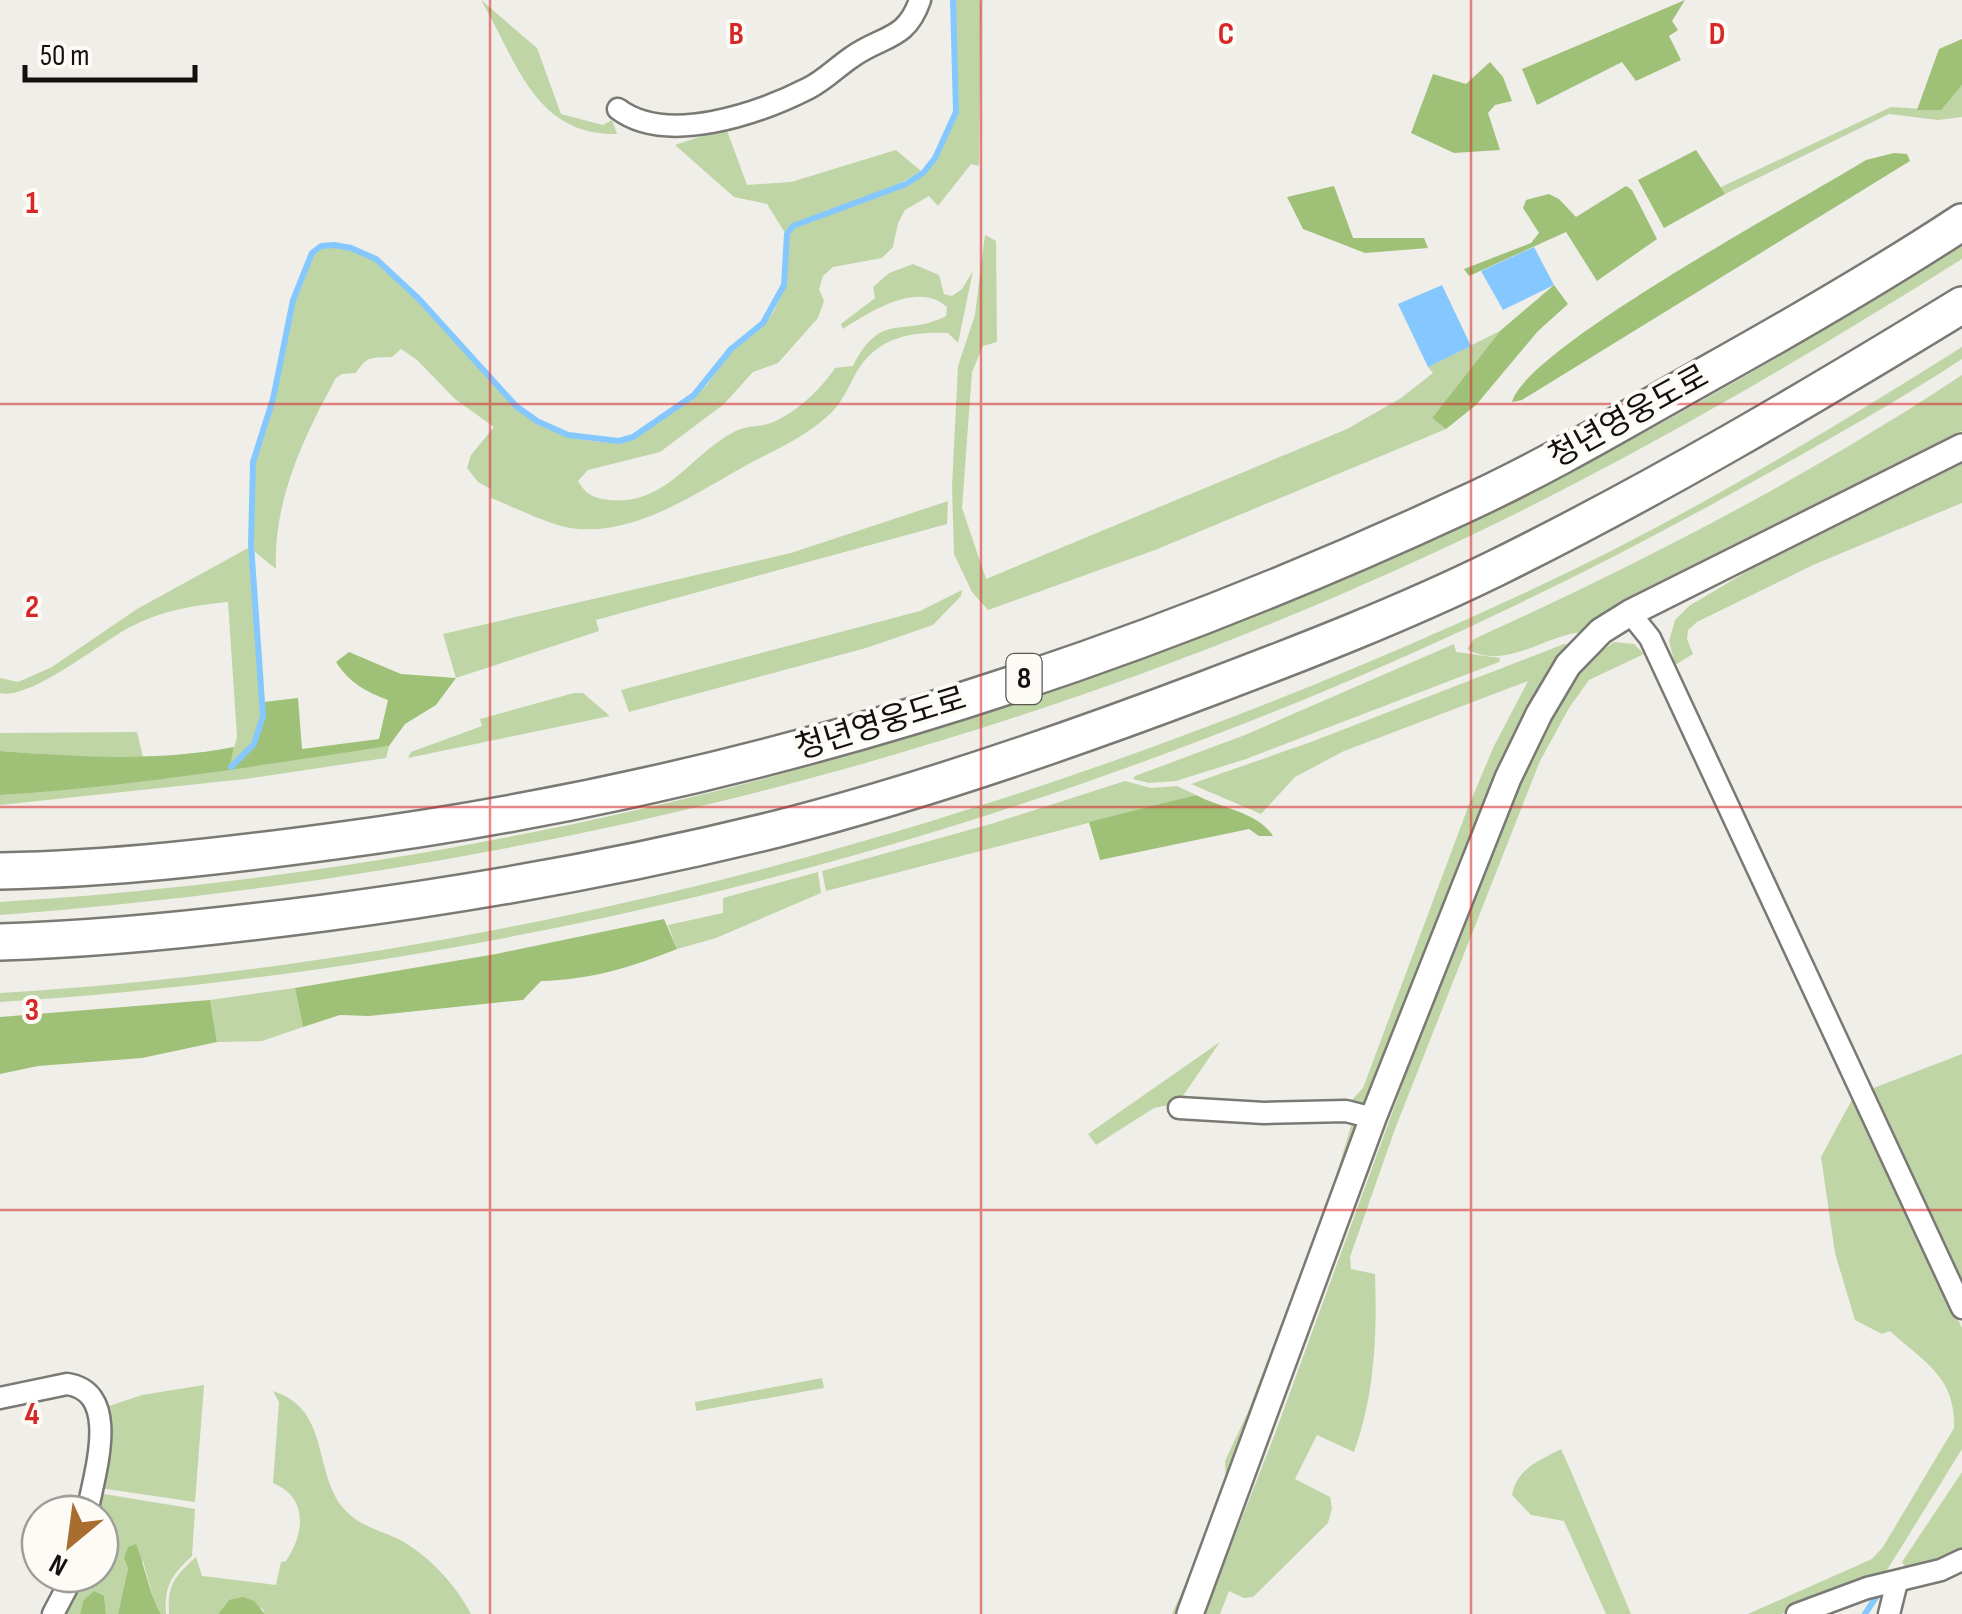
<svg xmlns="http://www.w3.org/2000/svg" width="1962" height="1614" font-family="'Sofia Sans Condensed','Noto Sans KR',sans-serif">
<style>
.green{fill:#bfd5a6}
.forest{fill:#9fc077}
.water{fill:#85c8ff}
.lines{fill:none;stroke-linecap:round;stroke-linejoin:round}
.stream{stroke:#85c8ff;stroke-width:6}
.minor-casing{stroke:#7a7974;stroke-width:25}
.tertiary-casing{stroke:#7a7974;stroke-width:30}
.motorway-casing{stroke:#7a7974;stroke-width:40}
.minor{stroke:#fff;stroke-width:20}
.tertiary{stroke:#fff;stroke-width:25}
.motorway{stroke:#fff;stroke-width:35}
.grid{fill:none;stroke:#d62828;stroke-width:2.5;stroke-opacity:0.55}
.labels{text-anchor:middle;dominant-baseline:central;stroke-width:8;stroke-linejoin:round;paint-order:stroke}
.shield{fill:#fdfbf5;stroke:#585754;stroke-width:2.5}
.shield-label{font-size:30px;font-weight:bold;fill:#12110f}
.street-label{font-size:32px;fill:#12110f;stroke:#fdfbf5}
.grid-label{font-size:32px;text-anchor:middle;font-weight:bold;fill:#d62828;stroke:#fdfbf5;stroke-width:8;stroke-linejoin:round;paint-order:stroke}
</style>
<rect width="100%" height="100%" fill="#f0eee8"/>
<!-- green -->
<g class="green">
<path d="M481,0L537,48L561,114L603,125L612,120L617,134C534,136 516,59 481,0Z"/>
<path d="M955,0H980L981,5L979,166L971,164L938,206L929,196L905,210L898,223L893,247L882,258L833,267L823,276L819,289L824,301L818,318L778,363L753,372L724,404L660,452L588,470L578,481C586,495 594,498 609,500C666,506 690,455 734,432C744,426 760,427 771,423C796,413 820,390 835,368L853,366C881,310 903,338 946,316L947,307C918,281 871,311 843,329L841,324L875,298L873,287L889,273L913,264L939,275L944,294L952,296L962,289L973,271L958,343L948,333C910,331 876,338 856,373C849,386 842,402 832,412C810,434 781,447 754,461C700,490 636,538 570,528C547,524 514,507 491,498V489L478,482L467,468L471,455L494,427L455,399L417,360L401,349L392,357C373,358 367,355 356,373L342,374L336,378C304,436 273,501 276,569L255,552C249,525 251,494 254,467C257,444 268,423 274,400C286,358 286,276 321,247C429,243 474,429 592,441C605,442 618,444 630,440C642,436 652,426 662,419C676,408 693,400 705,387C715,375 723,361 732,350C741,340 753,334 762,326C797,292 776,250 795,227L906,186L936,159L958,113Z"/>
<path d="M1962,85V117L1938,120L1889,114L1725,194L1719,188L1891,107L1940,110Z"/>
<path d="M726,128L747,185L791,182L896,150L921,171L882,194L793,224L785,233L767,204L734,197L675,145Z"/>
<path d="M985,235L996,241L997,342L983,346L972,372L962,508L986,579L1347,429L1401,398L1433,373L1428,367L1500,331L1432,418L1446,429L1155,550L988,610L972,592L954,554L952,486L958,366L975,315Z"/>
<path d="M1962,245V259C1817,350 1668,438 1515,514C1043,747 523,876 0,915V902C516,871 1040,731 1505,505C1662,428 1813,338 1962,245Z"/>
<path d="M1962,347V359C1895,403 1824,442 1754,481C1218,783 614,963 0,1002V993C532,960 1051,814 1533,589C1681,520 1824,434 1962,347Z"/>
<path d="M1962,375V431L1771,531L1587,632C1547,632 1508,672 1467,649L1474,639C1642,563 1808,477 1962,375Z"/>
<path d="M1962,462V503L1813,565L1697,622L1688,630L1687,639L1693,654L1675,665L1669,641L1675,620L1689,606L1768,559Z"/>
<path d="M948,501L947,524L596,620L599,631L456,678L443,634L791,553Z"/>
<path d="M250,547L261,716L253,743L229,766L237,737L228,602C193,605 161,611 130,627C100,643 29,701 0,693V678L18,682L52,667L137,609Z"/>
<path d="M962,590L961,596L933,625L866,648L629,712L621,690L920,611Z"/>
<path d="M1614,642L1634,644L1644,654L1589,680L1569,708L1540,761L1395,1129L1350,1257L1351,1269L1375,1274C1377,1336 1375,1394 1354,1452L1317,1435L1295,1479L1330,1497L1332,1508L1328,1523L1253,1597L1244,1598L1229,1591L1220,1614H1204L1273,1439L1493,837L1561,694L1587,662Z"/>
<path d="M1454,644L1456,652L1500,658L1499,662L1246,759L1176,781L1149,783L1133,779L1135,776L1245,735Z"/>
<path d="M1564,644L1576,646L1548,673L1538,689L1489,792L1366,1108L1351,1101L1363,1088L1467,810L1494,746L1528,681L1344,751L1295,777L1261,814L1191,784L1311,742Z"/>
<path d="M574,693H583L610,716L408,758L411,752L482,726L480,719Z"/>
<path d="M137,732L143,757L105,759L0,751V733Z"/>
<path d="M389,746L386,758L245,779L0,805V795L127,782Z"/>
<path d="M1125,781L1151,788L1177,786L1196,795L826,891L822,871L994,823Z"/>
<path d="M818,872L821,893L716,938L677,949L668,925L723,913V898Z"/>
<path d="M295,988L303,1027L262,1041L217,1042L210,1000Z"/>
<path d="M1220,1042L1178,1103L1154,1108L1096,1145L1088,1134Z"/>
<path d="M1962,1054V1286L1871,1089Z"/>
<path d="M1855,1094L1962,1328V1449L1884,1575L1781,1614H1748L1872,1559L1883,1547L1954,1428C1956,1377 1924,1362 1890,1331L1882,1334L1855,1320L1835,1253L1821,1157Z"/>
<path d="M1354,1116L1360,1125L1181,1614H1172L1196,1559L1210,1518L1226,1486L1225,1461L1247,1414L1331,1193Z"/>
<path d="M822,1378L824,1388L696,1411L695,1402Z"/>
<path d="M204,1385L195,1502L100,1488L103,1408L142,1395Z"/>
<path d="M273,1391C333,1410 311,1476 347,1512C361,1527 384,1531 402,1541C430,1557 456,1585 471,1614H265L263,1609L229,1600L218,1614H169C167,1585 175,1576 196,1557L202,1576L276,1585L281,1562L286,1561C305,1533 308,1497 273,1483L279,1402Z"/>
<path d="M1561,1449L1570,1469L1631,1614H1606L1564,1521L1531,1515L1512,1495C1517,1468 1539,1461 1561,1449Z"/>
<path d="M1962,1472V1553L1919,1569L1906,1568L1902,1562Z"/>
<path d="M98,1493L195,1509L192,1556C172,1575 164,1585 166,1614H161L155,1605L143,1561L128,1568L118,1614H106L104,1596L83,1601L80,1614H62L83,1574H100V1514H95Z"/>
</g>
<!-- forest -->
<g class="forest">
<path d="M1685,0L1672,21L1678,30L1669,36L1681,60L1636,81L1622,62L1537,105L1522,69Z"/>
<path d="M1962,39V85L1941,110H1917L1939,49Z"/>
<path d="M1490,62L1503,77L1512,101L1495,105L1488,113L1500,150L1454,153L1411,133L1433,74L1466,84Z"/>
<path d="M1696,150L1725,194L1664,228L1638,180Z"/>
<path d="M1894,153L1907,154L1910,161L1522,400L1512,402C1528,346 1804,199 1866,160Z"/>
<path d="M1334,186L1353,238H1424L1428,248L1365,253L1303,229L1287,197Z"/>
<path d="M1626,186L1632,190L1657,239L1597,281L1566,232L1469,276L1464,269L1531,243L1539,233L1523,208L1526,200L1549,194L1559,199L1576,217Z"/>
<path d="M1554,285L1568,304L1538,331L1476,405L1446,429L1432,418L1500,331Z"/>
<path d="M349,652L401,674L456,678L436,705L405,724L389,746C260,765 130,787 0,795V751C79,757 156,762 234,747L230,766L232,768C253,748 266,733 264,702L298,698L302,749L379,739L388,700C367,692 349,683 336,662Z"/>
<path d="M1196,795C1220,808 1258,812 1273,836H1259L1249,829L1100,860L1089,822Z"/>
<path d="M664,919L677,949C632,967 590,980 541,981L523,1000L369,1016L340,1015L303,1027L295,988L496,954Z"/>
<path d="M210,1000L217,1042L142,1058L38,1066L0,1074V1017Z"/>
<path d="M136,1544C144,1563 151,1600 161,1614H118L128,1568L124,1558L128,1547Z"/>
<path d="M94,1591L104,1596L106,1614H80L83,1601Z"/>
<path d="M243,1597L254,1601L265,1614H218L229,1600Z"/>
</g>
<!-- water -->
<g class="water">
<path d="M1534,247L1554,285L1503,310L1481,271Z"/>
<path d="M1442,285L1471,346L1428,367L1398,304Z"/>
</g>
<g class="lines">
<!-- stream -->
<g class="stream">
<path d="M231,767L254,744L263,716L251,544L253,462L273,399L293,300L312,253L321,246L334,245L351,248L376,259L419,299L516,406L537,421L568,435L619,441L633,437L694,395L731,349L763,323L784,285L787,234L793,226L906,184L923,173L935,158L956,112L953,0"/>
<path d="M1865,1614L1876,1597"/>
</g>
<defs>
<g id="minor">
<path d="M618,109C667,146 760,113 809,88C825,80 837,67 852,57C883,35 906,41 920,0"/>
<path d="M1630,613L1650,638L1962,1308"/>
<path d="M1179,1108L1264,1113L1346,1111L1373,1118"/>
<path d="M0,1398L67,1384C123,1392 93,1477 87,1514"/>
<path d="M53,1614L74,1574"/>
<path d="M1797,1614L1867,1588L1941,1570L1962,1560"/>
<path d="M1889,1614L1897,1582"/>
</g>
<path id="tertiary" d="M1190,1614L1373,1118L1508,778L1539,714L1568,665L1601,631L1630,613L1962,447"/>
<g id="motorway">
<path d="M0,871C112,869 224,856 335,841C724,790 1103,672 1459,507C1545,468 1627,419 1709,373C1795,325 1880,276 1962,222"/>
<path d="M0,942C108,939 217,927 324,913C476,893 628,866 777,829C922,792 1066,742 1206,689C1304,652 1402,614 1496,568C1656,489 1810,398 1962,305"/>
</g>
</defs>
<!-- minor casing -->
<use href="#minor" class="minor-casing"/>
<!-- tertiary casing -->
<use href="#tertiary" class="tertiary-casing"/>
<!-- motorway casing -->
<use href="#motorway" class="motorway-casing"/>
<!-- minor -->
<use href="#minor" class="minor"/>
<!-- tertiary -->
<use href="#tertiary" class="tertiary"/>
<!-- motorway -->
<use href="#motorway" class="motorway"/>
</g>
<!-- grid -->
<path class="grid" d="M490,0V1614M981,0V1614M1471,0V1614M0,404H1962M0,807H1962M0,1210H1962"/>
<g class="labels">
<!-- shield labels -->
<rect class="shield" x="1006.5" y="654" width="35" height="50" rx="8"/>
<g class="shield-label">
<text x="1024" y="679">8</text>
</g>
<!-- street labels -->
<g class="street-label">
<text transform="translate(1629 417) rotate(-29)">청년영웅도로</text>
<text transform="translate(881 724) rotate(-17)">청년영웅도로</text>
</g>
</g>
<g class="grid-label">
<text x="736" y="44">B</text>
<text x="1226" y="44">C</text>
<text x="1717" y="44">D</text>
<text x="32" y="213">1</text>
<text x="32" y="617">2</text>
<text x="32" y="1020">3</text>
<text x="32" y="1424">4</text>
</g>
<!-- north arrow -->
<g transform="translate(70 1544) rotate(209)"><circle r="48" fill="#fdfbf5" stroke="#9f9d99" stroke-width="2.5"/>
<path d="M0-8L18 38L0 25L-18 38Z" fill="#a96d2f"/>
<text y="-15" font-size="28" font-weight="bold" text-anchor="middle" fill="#12110f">N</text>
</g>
<!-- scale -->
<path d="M25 65v15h170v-15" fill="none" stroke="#12110f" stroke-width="5"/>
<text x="40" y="65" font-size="30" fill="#12110f" stroke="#fdfbf5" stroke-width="8" paint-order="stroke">50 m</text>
</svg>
